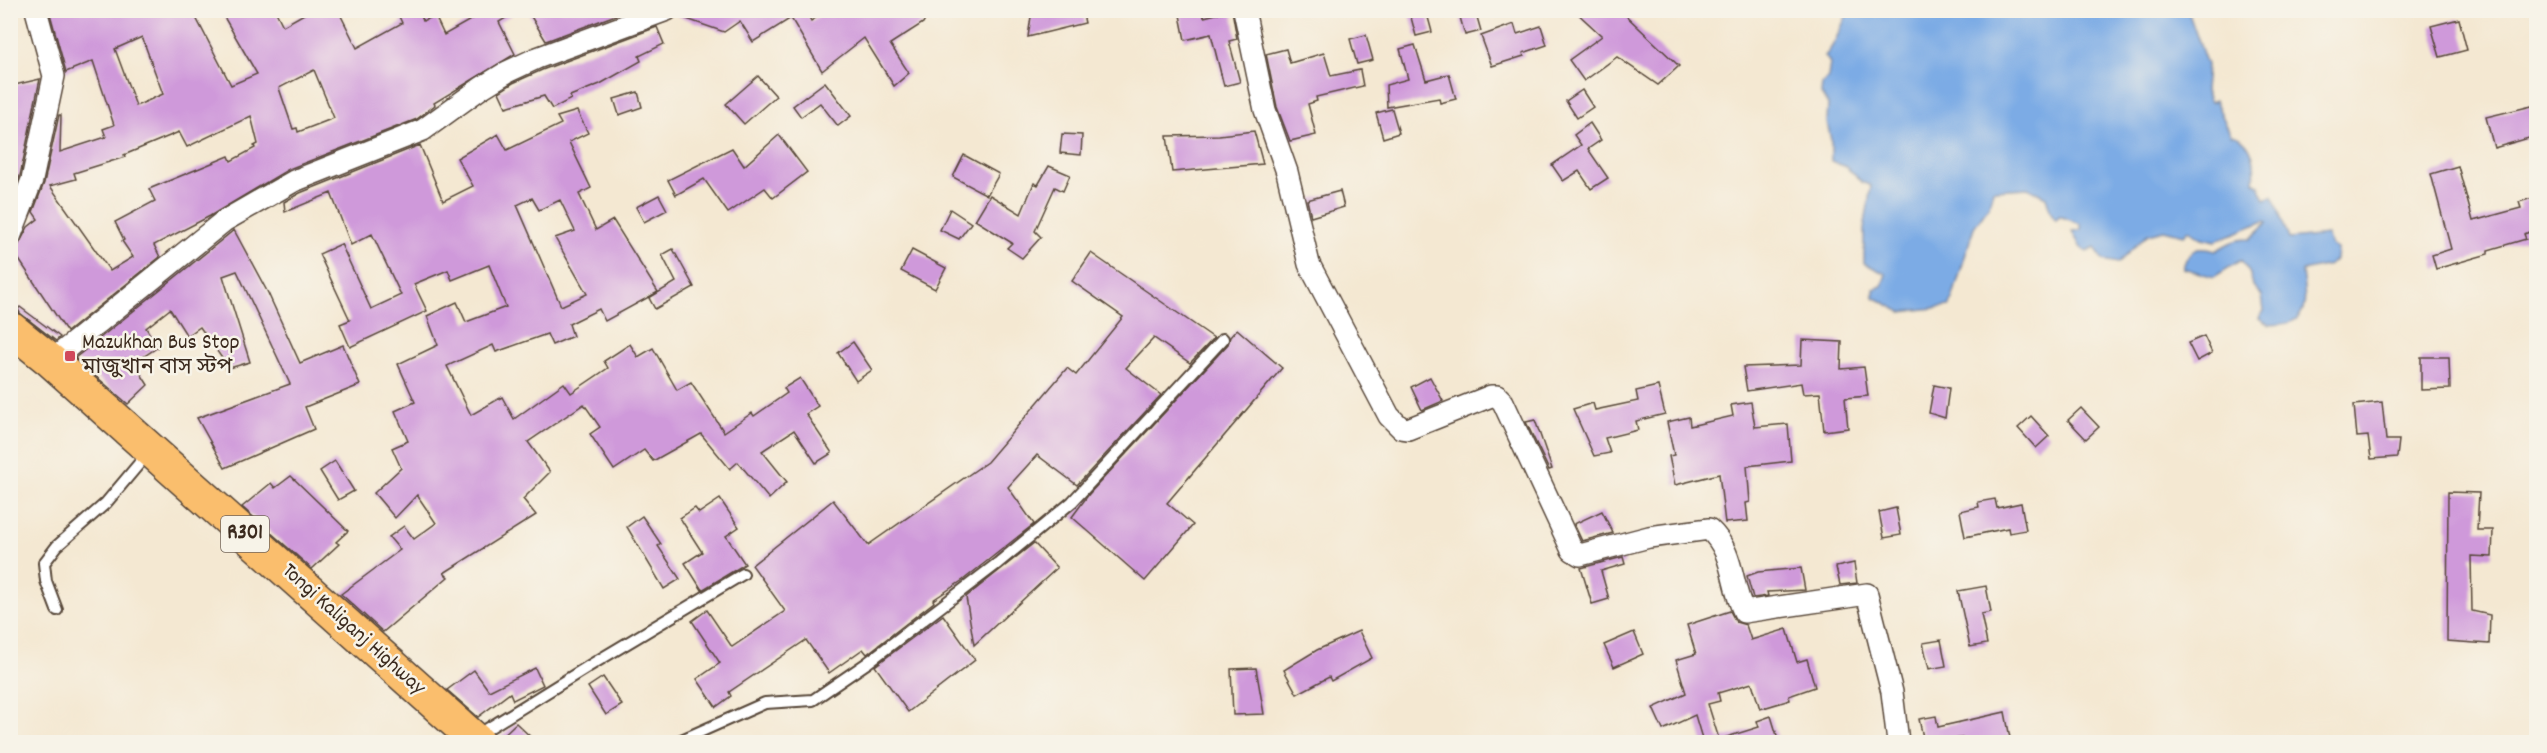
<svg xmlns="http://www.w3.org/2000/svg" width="2547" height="753" font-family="Dekko,'Noto Sans Bengali',sans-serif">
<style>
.water{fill:#7babe5;stroke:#5b6a82;stroke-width:1.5}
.building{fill:#cf99da;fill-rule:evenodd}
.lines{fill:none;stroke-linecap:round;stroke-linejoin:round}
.service-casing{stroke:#574639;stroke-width:14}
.minor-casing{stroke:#574639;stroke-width:24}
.primary-casing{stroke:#574639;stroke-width:36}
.service{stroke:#fff;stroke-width:10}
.minor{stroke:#fff;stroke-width:21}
.primary{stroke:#fabe6d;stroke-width:33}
.poi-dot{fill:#d1495b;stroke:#f7f3e8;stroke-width:2}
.labels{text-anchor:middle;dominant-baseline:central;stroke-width:5;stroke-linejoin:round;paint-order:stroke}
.shield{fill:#f7f3e8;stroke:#73665b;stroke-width:1.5}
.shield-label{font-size:21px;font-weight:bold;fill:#3b2a1e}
.poi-label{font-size:22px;fill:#3b2a1e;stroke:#f7f3e8;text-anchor:start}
.street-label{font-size:22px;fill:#3b2a1e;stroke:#f7f3e8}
</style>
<rect width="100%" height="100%" fill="#f7f3e8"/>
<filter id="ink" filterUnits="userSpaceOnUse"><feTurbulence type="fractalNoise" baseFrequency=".0167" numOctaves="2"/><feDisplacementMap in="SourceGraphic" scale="12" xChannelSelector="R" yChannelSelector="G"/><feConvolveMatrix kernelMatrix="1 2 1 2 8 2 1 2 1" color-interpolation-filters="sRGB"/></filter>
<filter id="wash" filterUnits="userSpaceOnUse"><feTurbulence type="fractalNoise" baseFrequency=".008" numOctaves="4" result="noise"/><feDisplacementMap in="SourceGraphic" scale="24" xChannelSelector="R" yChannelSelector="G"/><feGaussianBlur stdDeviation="1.35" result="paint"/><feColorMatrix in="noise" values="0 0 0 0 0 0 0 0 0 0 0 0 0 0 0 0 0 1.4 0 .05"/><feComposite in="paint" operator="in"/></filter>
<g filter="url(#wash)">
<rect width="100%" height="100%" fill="#f4e8d2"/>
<!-- water -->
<path class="water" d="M1849,11H2188L2207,65L2205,91L2210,102L2215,100L2231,135C2253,139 2256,163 2254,182L2259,186L2265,199L2273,196L2289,239L2327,235L2331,245L2337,249L2336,259L2329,265L2302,271C2303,286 2311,312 2293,321C2287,325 2276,324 2269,325L2259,318L2264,311L2262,296L2253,286L2249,272L2241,260L2214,277L2183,268C2188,248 2198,246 2216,251C2228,243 2235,239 2250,239L2268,222L2264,221L2216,241L2202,238L2189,230L2184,235L2164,230L2148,234L2118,263L2103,260L2095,247L2087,251L2081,248L2072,231L2081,230V224L2059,216L2056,220L2051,213L2046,197L2028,188L1993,190L1989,206L1974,227L1950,306L1901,312L1874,297V289L1882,286L1886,274L1864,263V230L1871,186L1862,182L1846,167L1831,161V140L1827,122L1828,104L1821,94L1822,84L1828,77L1830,63L1825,56C1836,45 1841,25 1849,11Z"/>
<g id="blocks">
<!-- building -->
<g class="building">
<path d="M49,10H192L231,85L257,74L220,10H275L283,26L311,10H338L357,48L402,23L396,10H419L423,21L435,16L444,35L488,10H519L499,22L515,54L434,103L435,105L417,119L289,169L210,216L154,245L160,257L67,332L12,249L18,246L28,227L38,219L33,212L44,183L59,115H61L60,152L106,137L103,129L114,125L93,61L66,72ZM142,37L163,94L136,106L115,49ZM314,70L334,118L298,132L297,128L293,129L279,88ZM251,116L258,144L254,146L255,148L231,161L229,156L149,189L155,201L115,222L124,240L122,241L133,257L110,271L50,186L76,179L74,173L125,157L124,155L179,132L187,147Z"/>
<path d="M527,10H629L546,41Z"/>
<path d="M679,10H805L811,21L828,10H930L923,23L890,44L909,73L894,86L864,38L822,71L791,18L753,42L740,21L724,32L678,16Z"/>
<path d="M1032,10H1082L1085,23L1028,37Z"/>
<path d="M1179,10H1202L1204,17L1232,10L1237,39L1229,41L1240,82L1224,86L1211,34L1185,40Z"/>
<path d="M1409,10H1426L1432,32L1416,36Z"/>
<path d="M1458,10H1475L1481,31L1465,35Z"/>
<path d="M1574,10H1620L1679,66L1658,85L1617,57L1584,81L1569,60L1602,36Z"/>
<path d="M2459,19L2467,50L2440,57L2431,26Z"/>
<path d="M1514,24L1517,34L1541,26L1547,45L1523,53L1524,56L1492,66L1481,36Z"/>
<path d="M657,27L664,44L639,56L641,61L600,84L570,96L571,99L552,109L544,96L506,107L499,92L513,83L542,70Z"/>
<path d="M1366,35L1373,60L1357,64L1350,39Z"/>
<path d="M1415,45L1426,80L1449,74L1456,99L1440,103L1439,98L1387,107L1386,85L1408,79L1400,49Z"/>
<path d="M1286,49L1290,63L1324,53L1331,76L1360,70L1363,86L1316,97L1317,101L1308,104L1316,135L1290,141L1277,107L1266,54Z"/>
<path d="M758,76L776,96L744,124L726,104Z"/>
<path d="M40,79L20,176L10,200V86Z"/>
<path d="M825,82L851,116L838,126L820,103L801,117L793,106Z"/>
<path d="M1582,90L1593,107L1577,118L1566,101Z"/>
<path d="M638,92L642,107L619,115L614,99Z"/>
<path d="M2536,105V136L2494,148L2486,117Z"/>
<path d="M1392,109L1399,133L1383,138L1376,113Z"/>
<path d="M577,111L588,133L569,142L591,188L579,194L596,230L613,220L658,292L605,321L599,309L569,324L573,336L552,345L547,334L496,352L493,345L447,366L471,415L502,397L514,419L564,383L571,393L608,368L604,361L630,344L638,357L653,348L677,390L691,382L724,432L752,413L754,416L787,393L784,388L800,378L818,406L806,414L832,453L816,463L794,430L762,451L787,482L769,499L738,462L730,469L701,434L653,461L644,450L614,470L590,434L600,427L584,404L528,442L550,472L523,499L536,515L444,573L448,577L383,632L341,594L400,550L389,537L404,526L414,539L436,523L417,495L395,518L374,493L401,468L392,448L408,441L395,411L415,402L398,364L438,345L427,316L457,302L466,322L506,307L489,265L452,280L448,270L414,284L427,311L350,347L340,324L350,320L319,254L341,244L371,309L401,295L372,234L351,245L331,193L285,212L284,202L300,193L420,145L443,201L473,186L457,158L498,134L507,150L561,124L557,117ZM532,198L539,210L560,200L575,231L555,238L587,294L561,306L517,205Z"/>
<path d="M1590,123L1601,140L1588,149L1608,178L1591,189L1579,171L1563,181L1552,165L1581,145L1574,135Z"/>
<path d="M1254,131L1263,164L1172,172L1167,136L1219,135Z"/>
<path d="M1062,134L1082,135L1081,155L1060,153Z"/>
<path d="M779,135L807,172L773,198L765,188L728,213L704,179L676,195L668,180L732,148L744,166Z"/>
<path d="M964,155L999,174L987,195L953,177Z"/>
<path d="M1049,166L1070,175L1063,191L1055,187L1035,231L1041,237L1022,258L1007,248L1012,243L975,220L990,195L1021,214L1034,183L1038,185Z"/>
<path d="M2458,166L2473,221L2521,208L2519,202L2536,197V230L2524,234L2526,239L2488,250V254L2436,269L2432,255L2451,249L2431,174Z"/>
<path d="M1340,191L1344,207L1311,217L1307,200Z"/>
<path d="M659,195L667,210L644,222L636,207Z"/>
<path d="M950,209L971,223L959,239L940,230Z"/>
<path d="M234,230L268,293L300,363L343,345L360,385L305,407L314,429L225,468L197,418L290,384L237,271L223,276L250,362L226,369L224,361L200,327L187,336L170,309L146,328L158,347L134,363L148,385L128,404L75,358Z"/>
<path d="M673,249L694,287L655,309L649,298L676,282L662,255Z"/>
<path d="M912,250L946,268L935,289L901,271Z"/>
<path d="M1091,253L1214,338L1190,363L1154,338L1126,368L1161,395L1077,485L1037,455L1008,487L1034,524L963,580L933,600L934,602L867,654L863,649L829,673L806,640L729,692L731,696L716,707L697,679L720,663L692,621L707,610L732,647L785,611L752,565L833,500L868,545L987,462L1067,368L1076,375L1123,317L1072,281Z"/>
<path d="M20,307L51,330L60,337L56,341L20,313L18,309Z"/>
<path d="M1237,329L1282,368L1167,503L1193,525L1145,581L1072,517L1089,494L1228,344L1230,337Z"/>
<path d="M2204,336L2212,353L2197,361L2188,343Z"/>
<path d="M1802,340L1842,342L1841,369L1864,367L1868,396L1845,398L1848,428L1824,431L1820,393L1803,394L1801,383L1747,391L1743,367L1801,365Z"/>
<path d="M853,342L872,370L856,381L838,353Z"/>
<path d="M2421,357H2449L2450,389L2421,390Z"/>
<path d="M1430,377L1443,401L1422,410L1411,387Z"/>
<path d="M1934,385L1949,388L1945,418L1929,413Z"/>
<path d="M1658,386L1665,414L1636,421L1638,430L1605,438L1610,453L1594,456L1573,409L1593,403L1595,410L1638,401L1636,391Z"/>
<path d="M1751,402L1755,427L1788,424L1791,461L1747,466L1750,502L1746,503L1748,521L1725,523L1719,474L1675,485L1669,456L1674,455L1667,422L1689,417L1690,426L1733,416L1731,405Z"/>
<path d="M2382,402L2386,440H2399L2397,457L2371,459L2368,436L2357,437L2354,405Z"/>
<path d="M2081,408L2099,427L2086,439L2068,420Z"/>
<path d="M2031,416L2049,436L2036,448L2018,428Z"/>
<path d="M1535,420L1552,469L1549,470L1526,422Z"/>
<path d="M335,461L354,491L338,500L320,471Z"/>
<path d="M291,476L348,531L336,542L339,544L312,569L242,507L271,483L275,488Z"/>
<path d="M2448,492L2479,493L2477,530H2493L2492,557L2471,556L2472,611L2490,615L2489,644L2447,641Z"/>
<path d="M720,499L739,527L726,536L745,564L702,590L685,563L702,552L680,518L695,508L699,513Z"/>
<path d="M1995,499L1997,508L2021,503L2026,530L2009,533L2008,528L1965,537L1960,511L1979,507L1978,502Z"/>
<path d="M1896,508L1901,535L1884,538L1879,512Z"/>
<path d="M1602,511L1613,533L1582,541L1574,524Z"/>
<path d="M642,516L661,544L658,546L680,579L664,589L627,527Z"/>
<path d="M1034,543L1057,568L974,645L966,597Z"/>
<path d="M1623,557L1625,564L1601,571L1609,599L1592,604L1581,568Z"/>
<path d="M1854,563L1857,583L1840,585L1836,567Z"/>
<path d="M1801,568L1805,590L1767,592L1768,596L1753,598L1747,576L1758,572Z"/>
<path d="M1986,586L1991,612L1981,614L1987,644L1970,647L1958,591Z"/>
<path d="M1730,611L1736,622L1746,625L1751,640L1787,629L1797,662L1807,659L1815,687L1789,696L1790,700L1760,709L1752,683L1718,693L1720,701L1708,704L1720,742H1703L1695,715L1663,730L1653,708L1686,693L1676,660L1696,654L1687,625Z"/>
<path d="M943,615L975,660L908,712L875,666Z"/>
<path d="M1359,631L1372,658L1331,681L1329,677L1297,694L1284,670L1317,650Z"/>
<path d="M1634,632L1643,654L1614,667L1604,645Z"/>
<path d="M1941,640L1946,666L1929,669L1923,643Z"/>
<path d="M535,668L543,685L513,700L510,693L478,717L447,690L474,670L489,691Z"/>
<path d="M1256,668L1264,714L1233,715L1231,669Z"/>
<path d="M603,677L622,705L606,715L588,687Z"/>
<path d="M2005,712L2010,738L1986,742H1963L1962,738L1924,742L1919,719L1936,716L1938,727Z"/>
<path d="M1771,716L1779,742H1720V739L1759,727L1757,721Z"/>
<path d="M516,723L536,742H496Z"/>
</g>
</g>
</g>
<g filter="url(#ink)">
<use href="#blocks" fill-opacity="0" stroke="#574639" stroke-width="1.5"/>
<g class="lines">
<defs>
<g id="service">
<path d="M57,610L46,581L44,563L57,546L106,503L148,453"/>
<path d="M476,736L589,666L743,574"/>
<path d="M677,742L765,703L813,700L867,663L998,563L1072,502L1223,339"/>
</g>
<g id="minor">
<path d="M1244,10L1265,110L1287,172L1309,264L1389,416L1401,428L1408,429L1491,396H1497L1503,402L1572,550L1580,555L1649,537L1709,529C1735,553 1730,583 1744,612L1867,594L1892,692L1898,742"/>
<path d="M10,237L32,180L54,76L36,10"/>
<path d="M51,361L224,221L294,181L423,130L481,88L507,72L537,58L667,10"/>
</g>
<path id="primary" d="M10,328L51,361L478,742"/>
</defs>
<!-- service casing -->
<use href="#service" class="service-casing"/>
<!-- minor casing -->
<use href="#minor" class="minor-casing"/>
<!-- primary casing -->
<use href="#primary" class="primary-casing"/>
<!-- service -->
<use href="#service" class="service"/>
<!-- minor -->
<use href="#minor" class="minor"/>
<!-- primary -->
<use href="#primary" class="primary"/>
</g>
</g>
<!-- markers -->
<rect class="poi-dot" x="64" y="350" width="12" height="12" rx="3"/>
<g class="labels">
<!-- shield labels -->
<rect class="shield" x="221" y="516" width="48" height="36" rx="4.5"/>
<g class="shield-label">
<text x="245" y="534">R301</text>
</g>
<!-- poi labels -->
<g class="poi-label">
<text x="82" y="343">Mazukhan Bus Stop<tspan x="82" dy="25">মাজুখান বাস স্টপ</tspan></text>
</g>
<!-- street labels -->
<g class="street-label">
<text transform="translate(353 630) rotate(42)">Tongi Kaliganj Highway</text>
</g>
</g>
<!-- margin -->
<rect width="2547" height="753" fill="none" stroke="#f7f3e8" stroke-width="36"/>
</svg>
